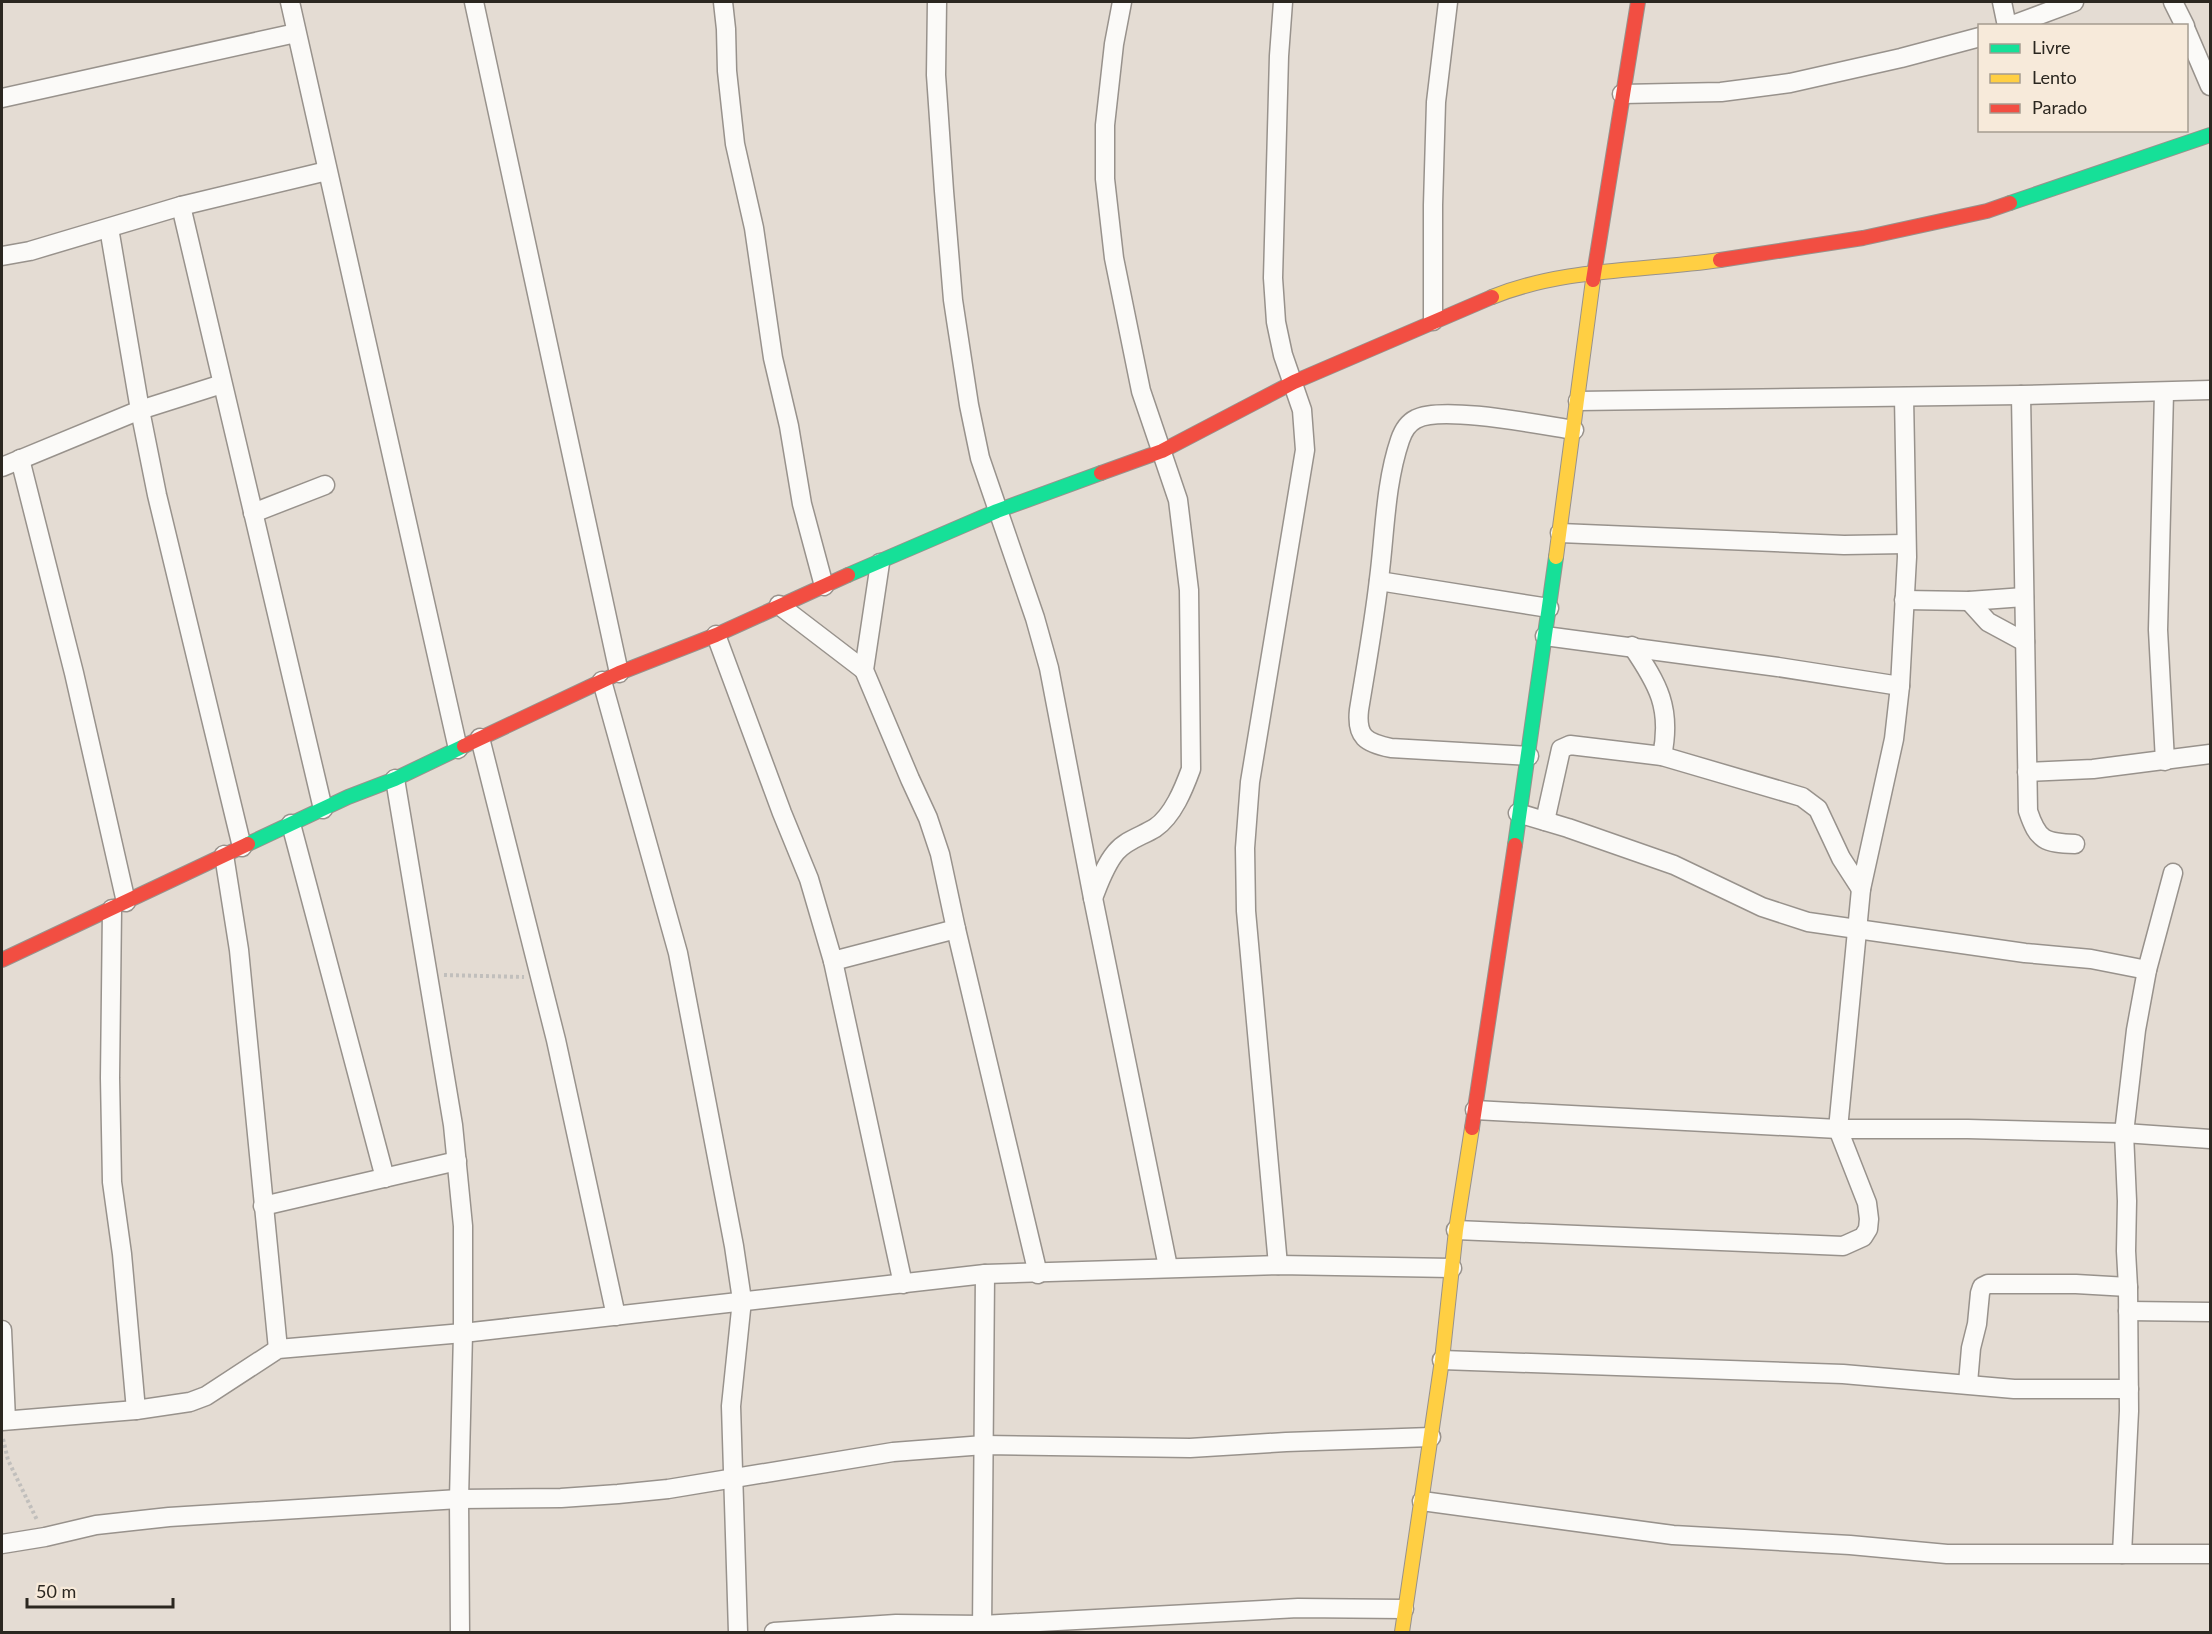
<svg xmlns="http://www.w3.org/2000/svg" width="2212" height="1634" font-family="Lato,sans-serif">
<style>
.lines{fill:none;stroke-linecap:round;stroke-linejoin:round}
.street-casing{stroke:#98928c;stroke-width:21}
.fast-casing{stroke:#98928c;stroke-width:16}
.slow-casing{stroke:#98928c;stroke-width:16}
.jam-casing{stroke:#98928c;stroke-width:16}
.path{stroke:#c1bfbc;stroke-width:4;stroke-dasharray:3 3;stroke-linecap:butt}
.street{stroke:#fbfaf8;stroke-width:18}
.fast{stroke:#16e098;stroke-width:14}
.slow{stroke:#ffcf43;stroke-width:14}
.jam{stroke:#f24e42;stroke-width:14}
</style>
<rect width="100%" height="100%" fill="#e4dcd3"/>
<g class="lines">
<defs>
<g id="street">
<path d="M290,2L458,749"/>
<path d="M474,2L619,673"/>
<path d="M723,2L726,29L727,71L735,144L754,228L773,358L789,426L802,504L824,586"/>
<path d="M937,2L936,75L944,191L953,300L969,405L980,458L1035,618L1049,668L1093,898L1168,1267"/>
<path d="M2002,2L2007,26"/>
<path d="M2173,2L2185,26"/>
<path d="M2010,26L2074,2"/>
<path d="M2186,30L2210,86"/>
<path d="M1622,94L1721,92L1790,83L1901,58L1980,37"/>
<path d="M2,98L296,33"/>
<path d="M181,206L323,809"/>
<path d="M109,228L140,410L157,495L242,847"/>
<path d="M2,256L30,251L181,206L327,171"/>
<path d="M1433,321V205L1436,102L1448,2"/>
<path d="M2164,393L2158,630L2165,761"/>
<path d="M2021,395L2028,811C2038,841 2045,843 2075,844"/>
<path d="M1578,401L2021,395L2210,390"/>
<path d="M20,459L74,673L126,902"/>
<path d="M2,467L140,410L222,384"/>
<path d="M253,513L325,485"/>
<path d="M1560,533L1844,545L1906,544"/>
<path d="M880,563L864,670L910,779L928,818L940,854L956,929L1038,1274"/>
<path d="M1379,581L1549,608"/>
<path d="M1904,600L1969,601L2024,597"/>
<path d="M1969,601L1988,622L2025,642"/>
<path d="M779,605L864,670"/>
<path d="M716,635L782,813L809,879L833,961L903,1284"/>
<path d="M1545,636L1778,667L1900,686"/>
<path d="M1632,646C1658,684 1672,708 1662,756"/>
<path d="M602,681L678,953L734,1246L742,1300L731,1406L738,1632"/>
<path d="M480,738L556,1040L616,1316"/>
<path d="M1529,756L1391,748C1366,743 1356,737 1359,710C1366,667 1374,623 1379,579C1385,533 1385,484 1400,440C1403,431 1408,423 1416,419C1442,405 1541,425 1574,430"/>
<path d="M2027,772L2093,769L2210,754"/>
<path d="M395,779L453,1125L463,1226V1333L459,1499L460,1632"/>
<path d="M1518,813L1568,828L1674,865L1762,907L1808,922L2025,953L2091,959L2147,970"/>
<path d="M1545,821L1561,749L1570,745L1662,756L1802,797L1818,809L1841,858L1861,889"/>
<path d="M291,824L385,1178"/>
<path d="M224,855L239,950L278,1349"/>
<path d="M1093,898C1099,883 1105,865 1116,852C1126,840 1142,836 1155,828C1173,816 1184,788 1191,769L1189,590L1178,500L1141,391L1114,258L1105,179V125L1114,44L1122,2"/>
<path d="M112,909L110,1078L112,1182L122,1254L136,1410"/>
<path d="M833,961L956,929"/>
<path d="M1475,1110L1838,1129H1968L2124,1133L2210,1139"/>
<path d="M263,1206L457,1161"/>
<path d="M1456,1230L1843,1246L1863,1237L1868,1229L1869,1219L1867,1203L1838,1129L1861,889L1894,739L1900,686L1907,557L1904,397"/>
<path d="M1278,1265L1246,911L1245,848L1250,782L1305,450L1302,410L1283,355L1276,322L1273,278L1279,56L1283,2"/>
<path d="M2128,1311L2210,1312"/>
<path d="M2,1330L6,1420"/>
<path d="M1442,1360L1843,1374L2014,1389H2129"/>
<path d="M1968,1383L1971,1348L1977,1324L1980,1293L1982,1287L1988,1284H2076L2128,1287"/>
<path d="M2,1421L136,1410L190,1402L206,1396L278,1349L463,1333L985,1274L1278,1265L1452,1268"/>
<path d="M1422,1501L1673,1535L1850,1545L1947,1554H2210"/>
<path d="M2,1544L45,1537L96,1525L169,1517L459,1499L561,1498L618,1494L668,1489L893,1452L984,1445L1190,1448L1286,1442L1431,1437"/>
<path d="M2122,1554L2129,1411L2128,1287L2126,1251L2127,1201L2124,1133L2136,1030L2147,970L2173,873"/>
<path d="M774,1632L896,1624L982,1625L1298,1608L1404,1609"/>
<path d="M982,1632L985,1274"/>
</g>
<g id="fast">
<path d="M2010,203L2210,135"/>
<path d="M848,575L997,511L1101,473"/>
<path d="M248,844L348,797L395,779L464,746"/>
<path d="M1515,845L1556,557"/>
</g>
<g id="slow">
<path d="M1492,297C1563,268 1644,271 1720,260"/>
<path d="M1556,557L1593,280"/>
<path d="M1402,1632L1442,1360L1456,1230L1472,1128"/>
</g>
<g id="jam">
<path d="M1720,260L1863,238L1987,211L2010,203"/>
<path d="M1593,280L1638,2"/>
<path d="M1101,473L1162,451L1294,382L1492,297"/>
<path d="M464,746L619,673L716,635L848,575"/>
<path d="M2,960L248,844"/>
<path d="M1472,1128L1515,845"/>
</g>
</defs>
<!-- street casing -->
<use href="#street" class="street-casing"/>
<!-- fast casing -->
<use href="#fast" class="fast-casing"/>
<!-- slow casing -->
<use href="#slow" class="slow-casing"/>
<!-- jam casing -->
<use href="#jam" class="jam-casing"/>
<!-- path -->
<g class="path">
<path d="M444,975L524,977"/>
<path d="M3,1439L8,1460L37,1520"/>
</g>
<!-- street -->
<use href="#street" class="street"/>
<!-- fast -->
<use href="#fast" class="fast"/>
<!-- slow -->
<use href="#slow" class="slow"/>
<!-- jam -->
<use href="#jam" class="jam"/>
</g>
<!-- border -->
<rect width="2212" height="1634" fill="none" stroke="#2b2720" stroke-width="6"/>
<!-- legend -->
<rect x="1978" y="24" width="210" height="108" fill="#f7eada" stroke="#a59c90" stroke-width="1.5"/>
<rect x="1990" y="44" width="30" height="9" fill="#16e098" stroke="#a59c90" stroke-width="1.5"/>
<text x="2032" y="54" font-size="18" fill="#2b2720">Livre</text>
<rect x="1990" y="74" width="30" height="9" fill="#ffcf43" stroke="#a59c90" stroke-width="1.5"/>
<text x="2032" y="84" font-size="18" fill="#2b2720">Lento</text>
<rect x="1990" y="104" width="30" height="9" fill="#f24e42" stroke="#a59c90" stroke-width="1.5"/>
<text x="2032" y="114" font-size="18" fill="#2b2720">Parado</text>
<!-- scale -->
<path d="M27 1598v9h146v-9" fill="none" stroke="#2b2720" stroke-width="3"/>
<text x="36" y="1598" font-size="18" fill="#2b2720" stroke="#f7eada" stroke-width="4.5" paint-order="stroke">50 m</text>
</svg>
